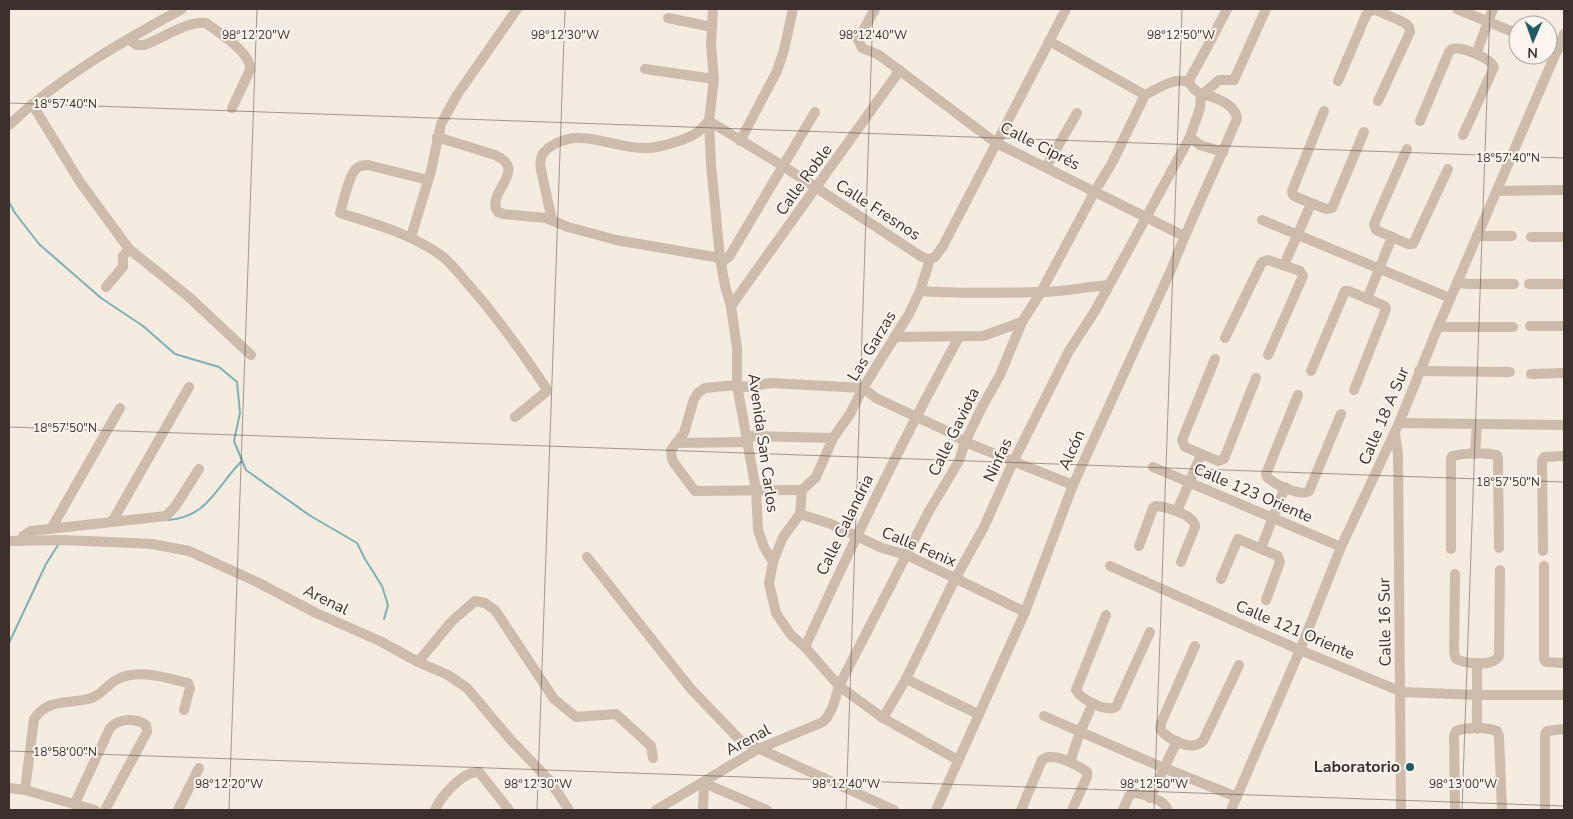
<svg xmlns="http://www.w3.org/2000/svg" width="1573" height="819" font-family="'Nunito Sans',sans-serif">
<style>
.lines{fill:none;stroke-linecap:round;stroke-linejoin:round}
.stream{stroke:#7fb0b2;stroke-width:2}
.minor{stroke:#cdbbac;stroke-width:10}
.ticks{fill:none;stroke:#3b302b;stroke-width:1;stroke-opacity:0.45}
.poi-dot{fill:#1f5a5e;stroke:#fbf5ee;stroke-width:2}
.labels{text-anchor:middle;dominant-baseline:central;stroke-width:4;stroke-linejoin:round;paint-order:stroke}
.street-label{font-size:16px;fill:#3b302b;stroke:#fbf5ee}
.poi-label{font-size:16px;font-weight:bold;fill:#3b302b;stroke:#fbf5ee;text-anchor:end}
.ticks-label{font-size:12px;text-anchor:middle;fill:#3b302b;stroke:#fbf5ee;stroke-width:4;stroke-linejoin:round;paint-order:stroke}
</style>
<rect width="100%" height="100%" fill="#f4ebe1"/>
<g class="lines">
<!-- stream -->
<g class="stream">
<path d="M9,202L15,213L39,244L101,298L143,326L175,354L219,367L237,382L240,413L234,441L246,470L309,515L357,543L365,559L382,586L388,605L384,619"/>
<path d="M168,520C209,517 216,486 242,461"/>
<path d="M9,643L46,564L58,545"/>
</g>
<!-- minor -->
<g class="minor">
<path d="M713,9L711,45L714,79L709,121L711,164L720,258L725,286L731,306L737,348V385L756,490L758,530L764,547L773,562L769,583L776,613L791,635L805,647L839,686L883,718L958,760"/>
<path d="M875,9L858,40L862,48L879,55L996,143L1184,236"/>
<path d="M1457,9L1518,34"/>
<path d="M668,18L712,27"/>
<path d="M128,39L137,45H144C162,39 188,20 206,23C219,33 252,53 250,70L232,108"/>
<path d="M1049,41L1145,95"/>
<path d="M1548,46L1558,50"/>
<path d="M1476,54L1493,9"/>
<path d="M645,69L714,79"/>
<path d="M1338,81L1367,13L1373,10H1376L1405,23L1409,27L1410,32L1378,101"/>
<path d="M1188,82L1210,42L1227,9"/>
<path d="M1203,94L1219,80H1234L1266,9"/>
<path d="M1145,95C1157,89 1174,77 1188,82"/>
<path d="M32,104L80,182L129,249L189,297L251,355"/>
<path d="M1324,111L1292,191L1293,195L1296,197L1326,209L1332,208L1364,132"/>
<path d="M1420,121L1449,52L1452,49C1462,46 1490,58 1494,67L1463,135"/>
<path d="M9,125C60,77 121,42 182,9"/>
<path d="M437,137L495,155C530,171 484,193 498,212L503,214L546,218L568,227L616,240L720,258"/>
<path d="M1190,137L1200,145L1223,152"/>
<path d="M740,141L777,71L784,50L793,9"/>
<path d="M1407,149L1374,224L1376,230L1408,244H1413L1448,169"/>
<path d="M1046,167L1077,113"/>
<path d="M428,180L368,165C364,165 360,165 357,168C349,174 343,203 340,213C376,224 411,234 442,256C452,264 460,275 468,284C497,317 522,352 546,388V392L515,417"/>
<path d="M1497,191L1564,190"/>
<path d="M552,220L541,170C540,165 540,160 542,155C549,144 568,137 579,138C602,138 624,149 647,148C659,148 689,139 698,132C702,129 705,124 709,121L783,166L922,257L930,259"/>
<path d="M1262,220L1450,298"/>
<path d="M1477,236H1512"/>
<path d="M411,237L431,171L441,124L457,95L517,9"/>
<path d="M1531,237H1564"/>
<path d="M721,262L729,257L815,112"/>
<path d="M1284,265L1311,204"/>
<path d="M1457,283L1471,284H1514"/>
<path d="M1529,284H1564"/>
<path d="M106,287L123,267V256L129,249"/>
<path d="M920,291C960,294 999,293 1039,292C1062,292 1085,287 1108,285"/>
<path d="M1367,299L1392,237"/>
<path d="M731,306L900,70"/>
<path d="M1530,326H1564"/>
<path d="M1438,327H1513"/>
<path d="M894,337L983,336L1022,322"/>
<path d="M1225,338L1262,262L1268,260L1300,271L1303,276L1268,355"/>
<path d="M1215,359L1182,440L1185,447L1218,461L1224,459L1256,378"/>
<path d="M1311,371L1345,291H1349L1385,306L1386,309L1354,390"/>
<path d="M1419,371L1510,372"/>
<path d="M1531,374L1564,373"/>
<path d="M1298,395L1266,474L1267,477C1274,484 1300,497 1309,491L1341,414"/>
<path d="M1399,423L1564,425"/>
<path d="M1395,433L1398,454L1401,810"/>
<path d="M747,436L833,438"/>
<path d="M676,443L748,442"/>
<path d="M1475,454L1477,424"/>
<path d="M1153,467L1341,547"/>
<path d="M802,490L695,491L674,463L672,459L671,450L684,433L694,399L698,393L705,388L737,385L746,387L771,383L863,388L876,398L949,432L965,442L1073,485"/>
<path d="M1177,511L1201,455"/>
<path d="M800,514L831,524L882,548L907,555L1025,612"/>
<path d="M112,522L189,387"/>
<path d="M51,529L120,408"/>
<path d="M9,541L62,540L133,543L152,544L189,551L257,582L316,613L380,641L418,662L448,675L467,688L510,739L550,781L569,810"/>
<path d="M21,541L23,536L31,531L166,516L175,507L199,469"/>
<path d="M1139,546L1153,508L1156,506C1167,507 1195,515 1195,527L1181,562"/>
<path d="M1261,548L1285,487"/>
<path d="M1451,549V459L1452,456C1465,453 1484,452 1497,455L1498,458L1499,548"/>
<path d="M1543,551L1542,461L1544,457L1564,456"/>
<path d="M587,557L691,689L740,740L894,810"/>
<path d="M773,562L783,537L800,514L802,490L816,477L833,438L850,414L863,388L909,314L920,291L930,259L935,257L943,246L1066,9"/>
<path d="M1110,566L1300,650L1402,692L1478,695H1564"/>
<path d="M1544,566V659L1546,662L1564,663"/>
<path d="M1455,574L1454,653L1456,659C1467,664 1492,667 1499,656L1500,570"/>
<path d="M1221,579L1238,539L1278,556L1280,562L1266,600"/>
<path d="M1106,615L1076,690C1082,700 1105,712 1116,707L1150,632"/>
<path d="M1195,646L1161,723L1160,729C1169,740 1191,752 1203,741L1239,665"/>
<path d="M805,647C853,542 903,439 959,337"/>
<path d="M418,662L452,621L475,601L485,603L495,610L554,699L576,717L616,714L651,746L653,758"/>
<path d="M1477,663V729"/>
<path d="M906,679L978,714"/>
<path d="M1044,716L1164,768L1237,797"/>
<path d="M883,718L906,679L955,579L984,527L1013,462L1069,351L1095,311L1190,137L1200,108L1201,94L1195,90L1188,82"/>
<path d="M1070,762L1080,732L1093,703"/>
<path d="M9,788L25,790L95,810"/>
<path d="M25,790L34,719C49,697 69,705 91,698C100,696 107,685 116,680C138,668 166,678 188,683L190,688L184,710"/>
<path d="M1150,798L1177,741"/>
<path d="M75,803L110,728C119,718 136,718 146,725L147,732L105,810"/>
<path d="M178,810L199,768"/>
<path d="M435,810C441,796 463,771 479,772L509,810"/>
<path d="M656,810L758,749L823,722C833,712 835,699 839,686L929,511L959,461L965,442L982,407L1000,375L1022,322L1041,292L1095,191L1112,163L1145,95"/>
<path d="M703,810L704,783L767,810"/>
<path d="M936,810L1025,612L1073,485L1171,270C1191,219 1215,170 1237,119C1236,104 1213,96 1201,94"/>
<path d="M1021,810L1042,760C1052,751 1078,765 1087,772V777L1072,810"/>
<path d="M1123,810L1129,796L1132,793C1143,793 1165,800 1168,810"/>
<path d="M1231,810L1300,650L1341,547L1399,423L1438,327L1564,34"/>
<path d="M1455,810L1454,736L1456,731C1467,727 1486,727 1497,731L1499,736L1502,810"/>
<path d="M1545,810V734L1547,731L1564,729"/>
</g>
</g>
<!-- ticks -->
<path class="ticks" d="M9,103L1564,158M9,427L1564,482M9,751L1564,806M229,810L257,9M537,810L565,9M846,810L873,9M1154,810L1182,9M1462,810L1490,9"/>
<!-- markers -->
<circle class="poi-dot" cx="1410" cy="767" r="5"/>
<g class="labels">
<!-- street labels -->
<g class="street-label">
<text transform="translate(1040 146) rotate(27)">Calle Ciprés</text>
<text transform="translate(804 180) rotate(-54)">Calle Roble</text>
<text transform="translate(878 210) rotate(33)">Calle Fresnos</text>
<text transform="translate(872 346) rotate(-59)">Las Garzas</text>
<text transform="translate(1384 416) rotate(-67)">Calle 18 A Sur</text>
<text transform="translate(954 432) rotate(-64)">Calle Gaviota</text>
<text transform="translate(763 443) rotate(82)">Avenida San Carlos</text>
<text transform="translate(1072 450) rotate(-66)">Alcón</text>
<text transform="translate(998 460) rotate(-65)">Ninfas</text>
<text transform="translate(1253 493) rotate(23)">Calle 123 Oriente</text>
<text transform="translate(845 525) rotate(-64)">Calle Calandria</text>
<text transform="translate(919 547) rotate(23)">Calle Fenix</text>
<text transform="translate(326 600) rotate(26)">Arenal</text>
<text transform="translate(1385 622) rotate(-91)">Calle 16 Sur</text>
<text transform="translate(1295 630) rotate(23)">Calle 121 Oriente</text>
<text transform="translate(748 740) rotate(-28)">Arenal</text>
</g>
<!-- poi labels -->
<g class="poi-label">
<text x="1400" y="767">Laboratorio</text>
</g>
</g>
<g class="ticks-label">
<text x="256" y="39">98°12'20"W</text>
<text x="565" y="39">98°12'30"W</text>
<text x="873" y="39">98°12'40"W</text>
<text x="1181" y="39">98°12'50"W</text>
<text x="65" y="108">18°57'40"N</text>
<text x="1508" y="162">18°57'40"N</text>
<text x="65" y="432">18°57'50"N</text>
<text x="1508" y="486">18°57'50"N</text>
<text x="65" y="756">18°58'00"N</text>
<text x="229" y="788">98°12'20"W</text>
<text x="538" y="788">98°12'30"W</text>
<text x="846" y="788">98°12'40"W</text>
<text x="1154" y="788">98°12'50"W</text>
<text x="1463" y="788">98°13'00"W</text>
</g>
<!-- border -->
<rect width="1573" height="819" fill="none" stroke="#3b302b" stroke-width="20"/>
<!-- north arrow -->
<g transform="translate(1533 40) rotate(182)"><circle r="24" fill="#fbf5ee" stroke="#aea6a0"/>
<path d="M0-4L9 19L0 12L-9 19Z" fill="#1f5a5e"/>
<text y="-8" font-size="14" font-weight="bold" text-anchor="middle" fill="#3b302b">N</text>
</g>
</svg>
